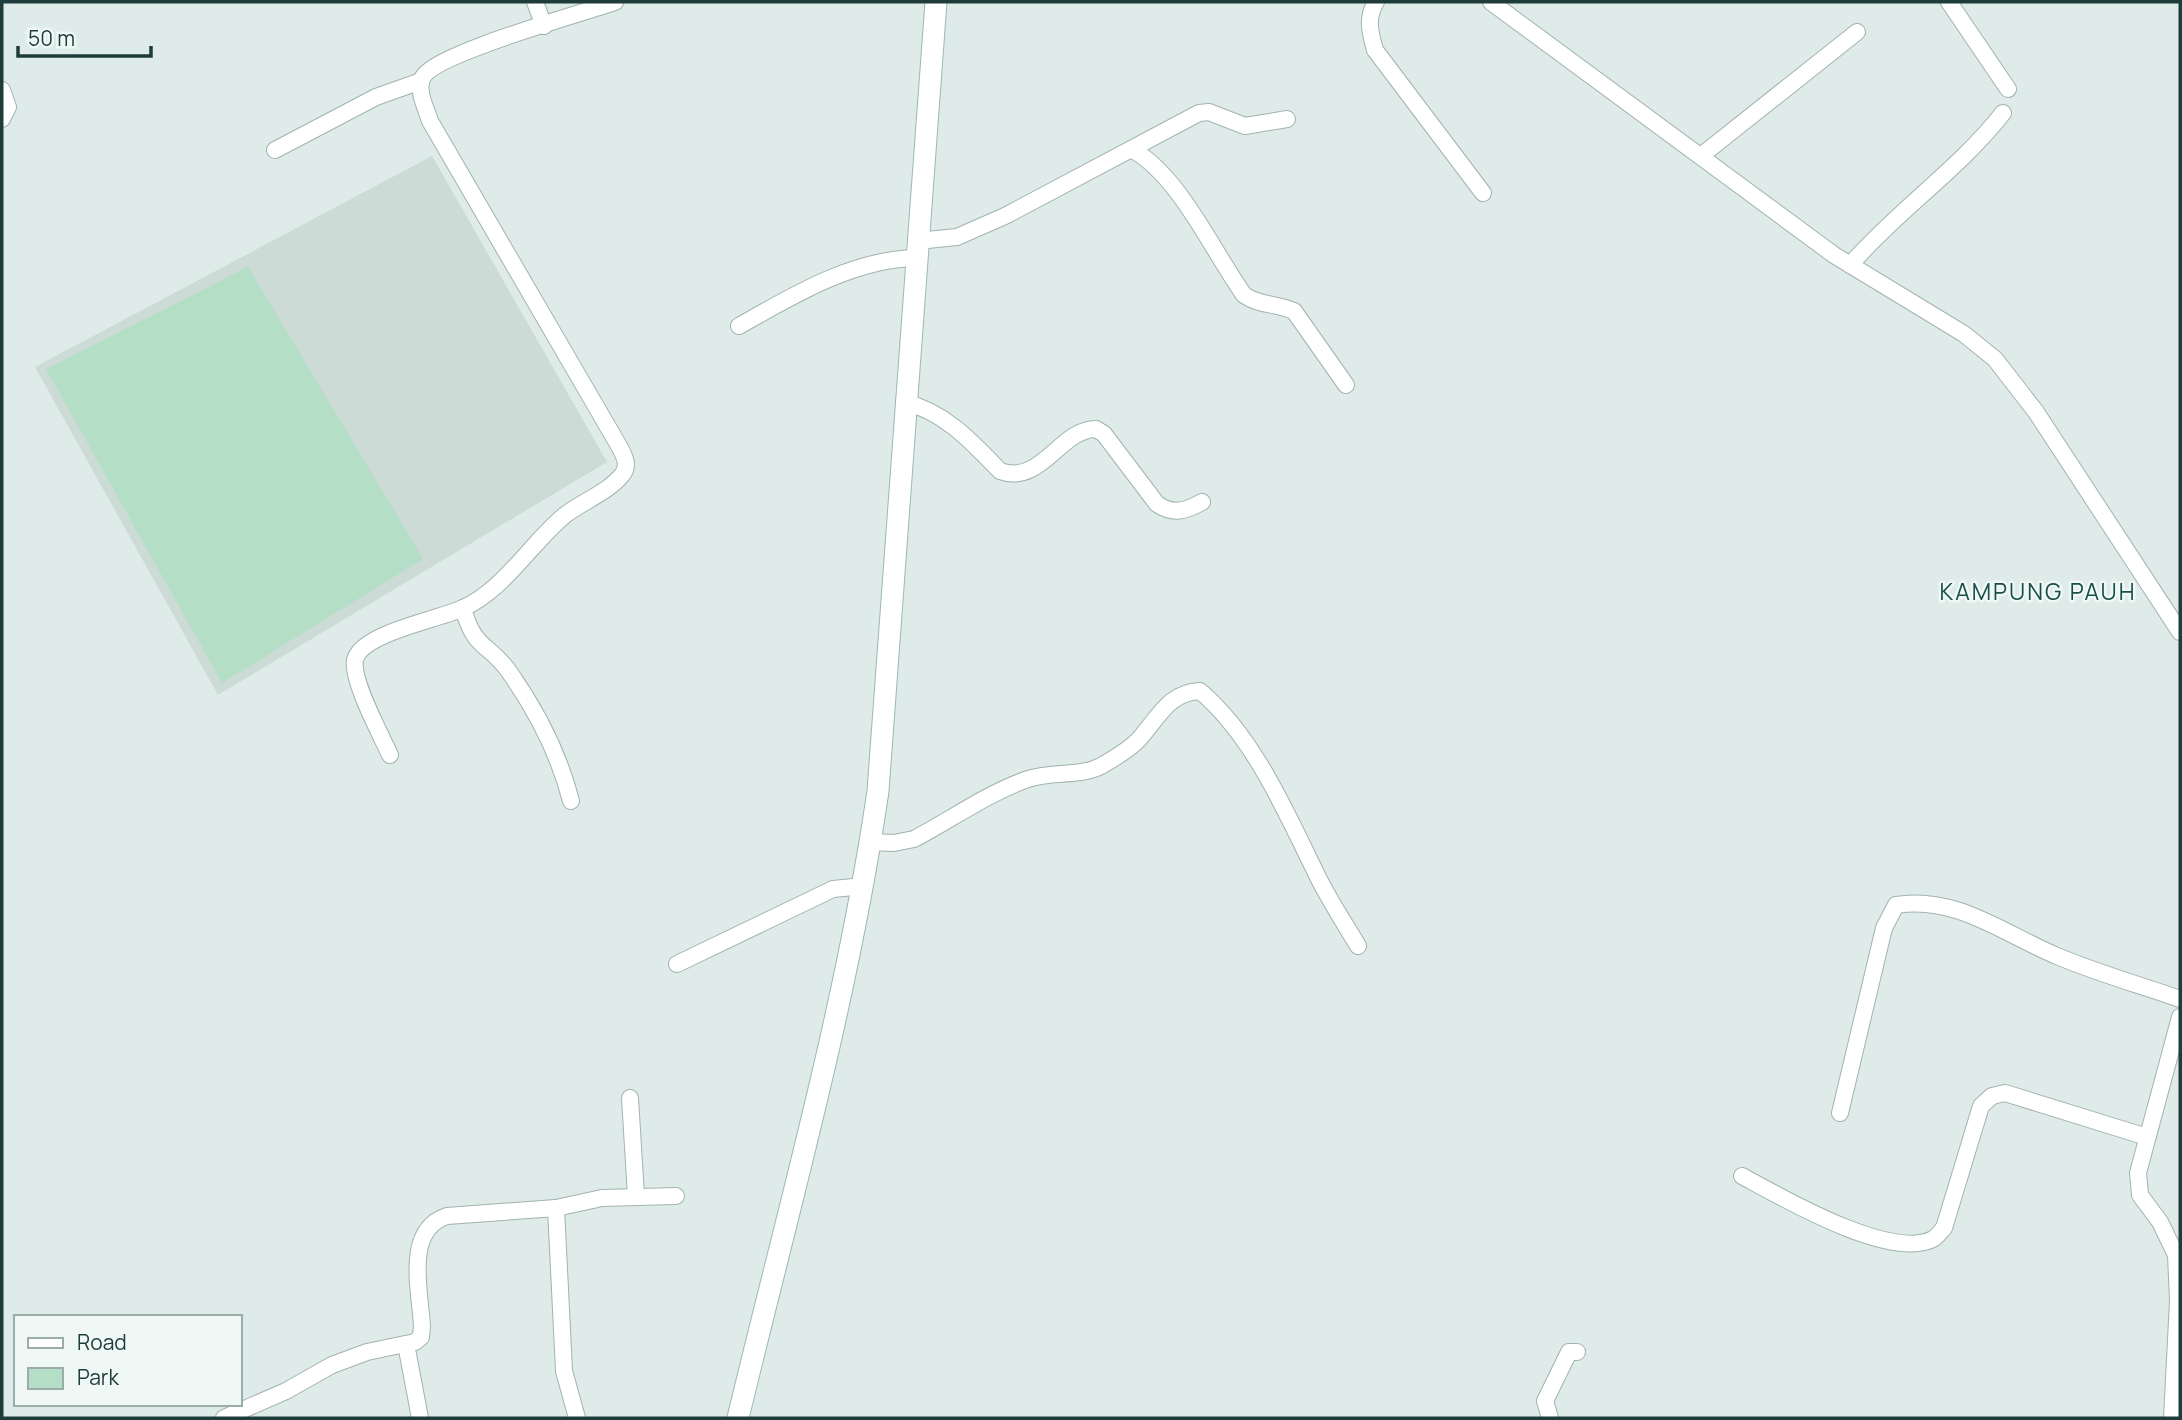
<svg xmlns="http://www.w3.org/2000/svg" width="2182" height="1420" font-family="Manrope,sans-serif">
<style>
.built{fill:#cddbd7}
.green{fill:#b5dec7}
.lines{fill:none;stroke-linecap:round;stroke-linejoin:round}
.street-casing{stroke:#a1b3b0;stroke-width:18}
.secondary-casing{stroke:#9cb8b2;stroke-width:23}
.street{stroke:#fff;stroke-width:16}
.secondary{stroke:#fff;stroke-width:21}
.labels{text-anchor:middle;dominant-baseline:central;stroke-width:5;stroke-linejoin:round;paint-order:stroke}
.quarter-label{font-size:23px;letter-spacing:2px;fill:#194f4b;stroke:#eff8f5}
</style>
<rect width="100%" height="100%" fill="#deebe8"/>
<!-- built -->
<path class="built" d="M432,156L607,462L218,695L35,367Z"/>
<!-- green -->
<path class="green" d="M248,267L423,559L222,683L46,369Z"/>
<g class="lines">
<defs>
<g id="street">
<path d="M535,2L544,26"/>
<path d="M1376,2C1366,18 1370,32 1375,50L1483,193"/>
<path d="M1491,2L1834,255L1964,334L1995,359L2036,412L2180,632"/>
<path d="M1949,2L2008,89"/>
<path d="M2,90L8,107L2,119"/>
<path d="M275,150L376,97L421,81"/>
<path d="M1133,150C1180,177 1212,250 1244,295C1260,306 1276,303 1294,311L1346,385"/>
<path d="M1702,155L1857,32"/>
<path d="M917,241L957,237L1005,216L1199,113L1209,112L1245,126L1287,119"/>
<path d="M1850,265C1897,211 1959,169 2003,113"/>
<path d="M739,326C792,296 853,259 916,258"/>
<path d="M904,402C944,411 973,443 1000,471C1041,486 1060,429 1096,429L1104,434L1157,504C1173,515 1186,511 1202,502"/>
<path d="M463,608C475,652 489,642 510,673C538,713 559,754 571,801"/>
<path d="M390,755C381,735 351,680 355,660C361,633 441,619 463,608C504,590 531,543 565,515C582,502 608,492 622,475C630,466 624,455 619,446L430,121C426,108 417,92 422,79C431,54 583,13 615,2"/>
<path d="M870,842L894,843L914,839C952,819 988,793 1028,779C1051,771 1080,777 1101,766C1113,759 1131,749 1140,738C1158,718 1169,692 1200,691C1253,736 1285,810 1315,871C1327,897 1344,922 1358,946"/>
<path d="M677,964L833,889L864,886"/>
<path d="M630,1098L636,1196"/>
<path d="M1840,1113L1884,928L1896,905C1956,895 2004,934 2057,956C2097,973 2140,985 2180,999"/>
<path d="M1742,1176C1781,1197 1890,1261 1933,1239C1937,1237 1941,1231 1944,1228L1981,1106L1992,1096L2005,1093L2147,1137"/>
<path d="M556,1208L602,1198L676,1196"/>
<path d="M406,1344L420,1418"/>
<path d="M224,1418L286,1391L332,1365L367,1352L415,1342L421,1337L422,1326C420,1290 404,1230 447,1216L556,1208L564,1371L577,1418"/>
<path d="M1550,1418L1545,1401L1569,1352H1577"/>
<path d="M2172,1418L2178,1301L2176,1255L2160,1222L2140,1195L2138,1173L2180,1017"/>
</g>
<path id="secondary" d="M738,1418C788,1210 847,1003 878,791L936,2"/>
</defs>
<!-- street casing -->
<use href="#street" class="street-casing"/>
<!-- secondary casing -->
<use href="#secondary" class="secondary-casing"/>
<!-- street -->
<use href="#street" class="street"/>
<!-- secondary -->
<use href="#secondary" class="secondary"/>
</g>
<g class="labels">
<!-- quarter labels -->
<g class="quarter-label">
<text x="2038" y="591">KAMPUNG PAUH</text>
</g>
</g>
<!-- border -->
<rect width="2182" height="1420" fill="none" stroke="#1e3c39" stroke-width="7"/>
<!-- legend -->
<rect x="14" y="1315" width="228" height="91" fill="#eff8f5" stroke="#9badaa" stroke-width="2"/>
<rect x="28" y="1338" width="35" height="10" fill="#ffffff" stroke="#9badaa" stroke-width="2"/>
<text x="77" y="1350" font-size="21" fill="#1e3c39">Road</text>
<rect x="28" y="1368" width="35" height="21" fill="#b5dec7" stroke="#9badaa" stroke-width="2"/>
<text x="77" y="1385" font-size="21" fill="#1e3c39">Park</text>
<!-- scale -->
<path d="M18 46v10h133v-10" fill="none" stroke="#1e3c39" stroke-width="3.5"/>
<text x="28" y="46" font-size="21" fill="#1e3c39" stroke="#eff8f5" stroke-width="5" paint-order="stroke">50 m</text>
</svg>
